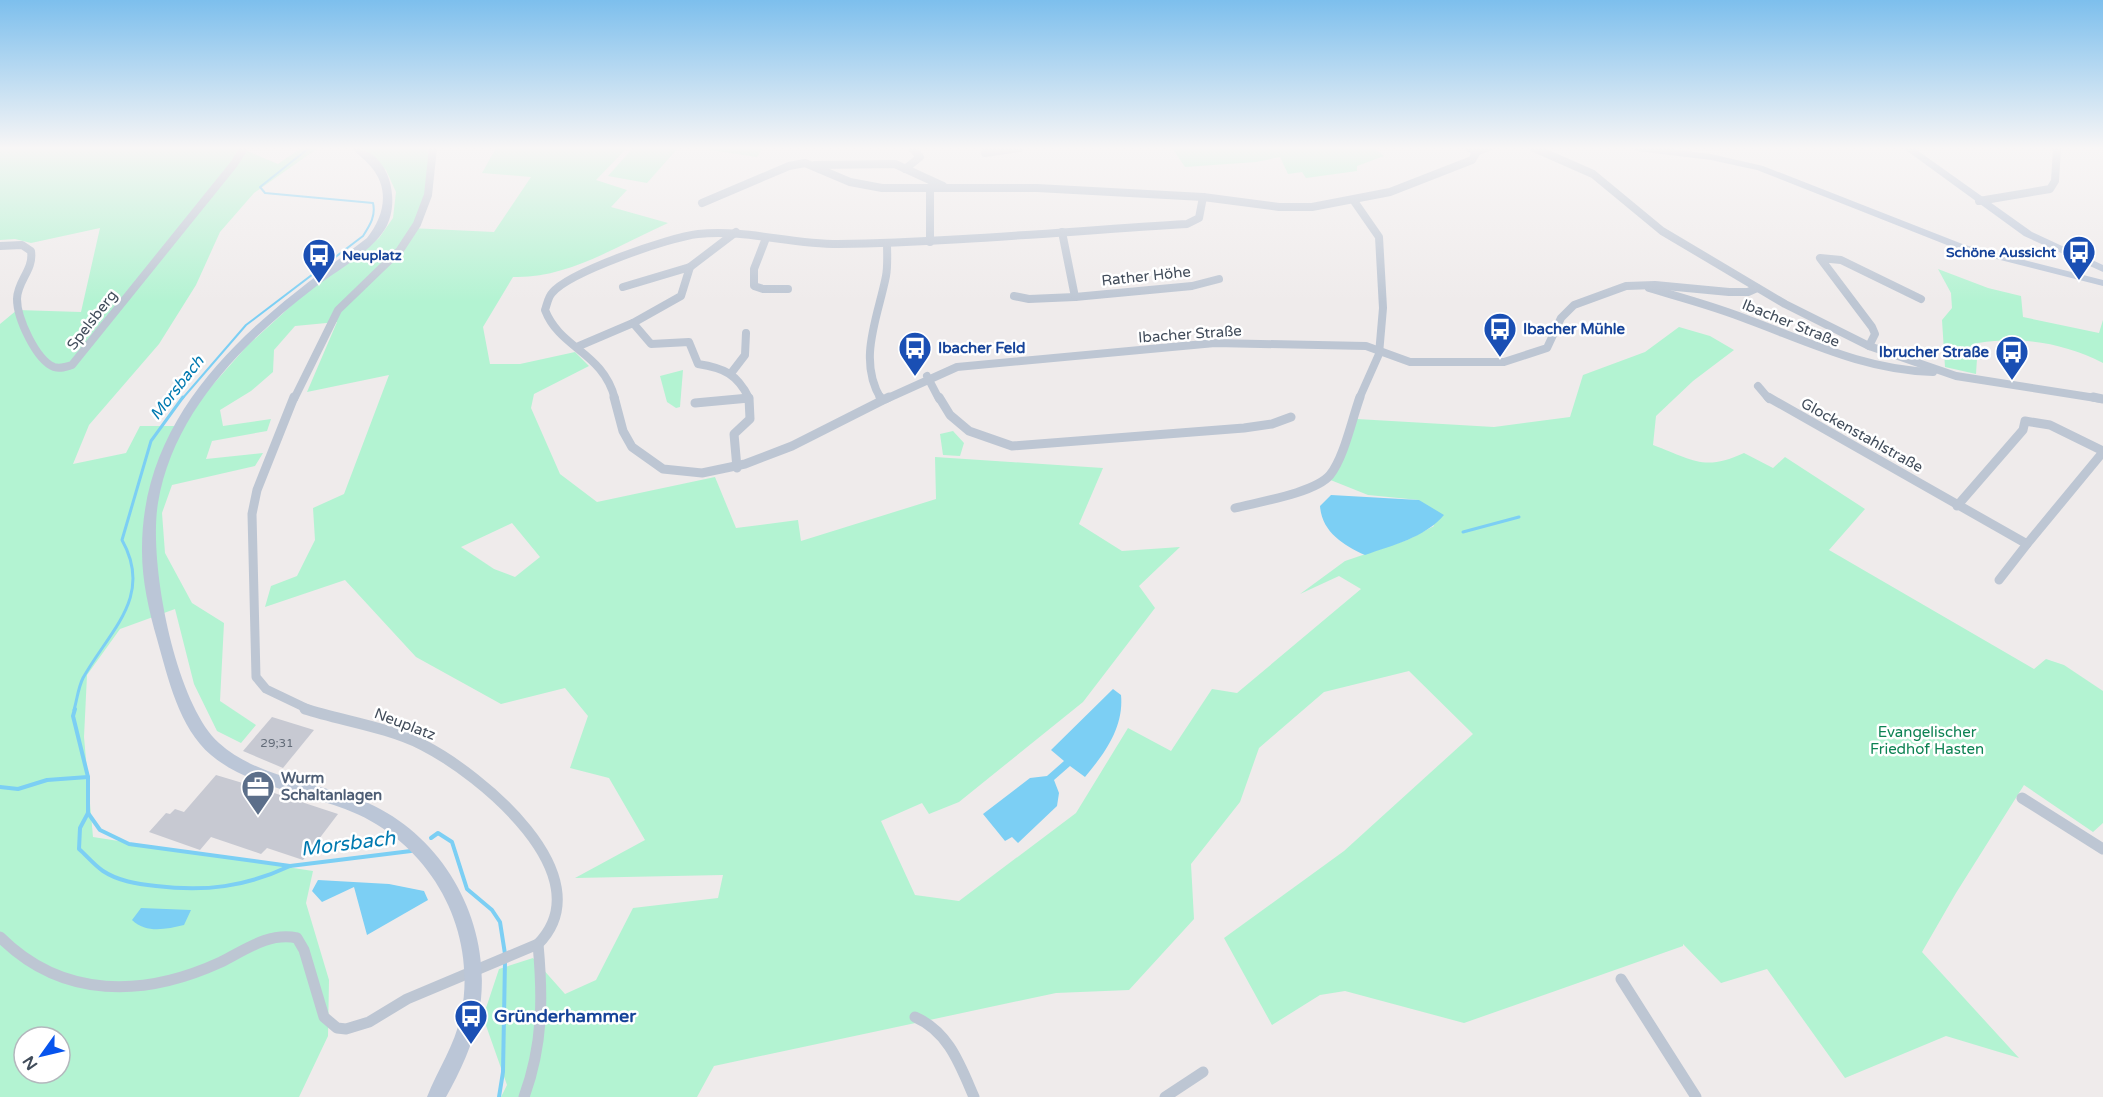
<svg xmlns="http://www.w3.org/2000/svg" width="2103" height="1097" font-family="'Varela Round',sans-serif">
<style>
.green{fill:#b3f3d2;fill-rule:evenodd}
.water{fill:#7ccff4}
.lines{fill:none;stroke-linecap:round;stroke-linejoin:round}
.stream-far2{stroke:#7ccff4;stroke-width:2}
.stream-far1{stroke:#7ccff4;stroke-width:3}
.stream{stroke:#7ccff4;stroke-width:4}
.building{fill:#c7c9d2}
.minor-far2{stroke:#bdc6d3;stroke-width:8}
.minor-far1{stroke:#bdc6d3;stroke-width:9}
.minor{stroke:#bdc6d3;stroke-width:11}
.secondary{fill:#bbc6d7;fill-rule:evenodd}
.labels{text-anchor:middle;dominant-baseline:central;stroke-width:5;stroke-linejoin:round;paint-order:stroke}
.number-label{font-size:12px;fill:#636c79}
.far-transit-label{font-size:14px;font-weight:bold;fill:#164399;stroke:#fff;text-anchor:end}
.street-label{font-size:15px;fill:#424d5b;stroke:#fff}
.transit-label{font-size:15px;font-weight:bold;fill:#164399;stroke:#fff;text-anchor:start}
.park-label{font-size:15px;fill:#0d8253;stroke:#fff}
.service-label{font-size:15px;font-weight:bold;fill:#4e5e75;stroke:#fff;text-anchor:start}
.water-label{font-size:16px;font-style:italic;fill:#0079b0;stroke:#fff}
.near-transit-label{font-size:18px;font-weight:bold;fill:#164399;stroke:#fff;text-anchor:start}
.near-water-label{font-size:20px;font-style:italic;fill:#0079b0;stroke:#fff}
</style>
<rect width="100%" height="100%" fill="#efebeb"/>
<!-- green -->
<g class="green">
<path d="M0,148H240L278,164L301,148H318L254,193L220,232L196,285L159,344L89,425L73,464L126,453L140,426H181L186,415L247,346L303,295L379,238L393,218L396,192L386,170L362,148H427L431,165L426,205L410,228L494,232L531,177L482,173L496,148H627L596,180L627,190L611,207L668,223C619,245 567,279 513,277L483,327L490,364H520L575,352L589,366L534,394L531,408L560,474L597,502L715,477L736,528L798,520L801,541L936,499L935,457L1103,468L1079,524L1122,551L1180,547L1139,586L1155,608L1083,702L959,802L929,814L922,803L881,821L915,895L959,901L1076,813L1128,728L1171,751L1212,689L1237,693L1361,589L1339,576L1300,594L1345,561L1407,540L1434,526L1419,500L1368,495L1328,479L1357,419L1494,427L1570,417L1583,375L1645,352L1679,327L1710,336L1734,350L1693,381L1656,416L1653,445C1691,459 1704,472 1744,453L1773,468L1785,457L1865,509L1829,550L2034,669L2046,659L2064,665L2103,691V823L2093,832L2024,785L1956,893L1922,952L2019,1058L1946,1036L1845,1078L1767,969L1721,983L1683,944V946L1464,1023L1345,991L1320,995L1272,1025L1224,938L1344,851L1473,734L1409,671L1324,692L1259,748L1240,802L1191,864L1194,919L1129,990L1056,993L714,1066L697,1097H501L507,1085L483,1017L499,969L533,958L565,994L596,980L633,908L718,898L723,875L575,878L645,840L609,778L570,768L588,716L565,688L501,704L416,657L345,580L265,607L271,586L297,576L315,540L313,508L344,494L389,375L307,392L337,322L295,326L274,350L273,372L251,391L220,410L223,426L271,419L267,431L212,441L206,459L263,453L255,466L172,485L162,513L165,553L192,603L224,623L220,701L256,725L241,743L217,731L194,684L175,609L120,629L87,675L84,737L93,837L313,871L306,903L329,980L328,1036L299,1097H0V324L17,310L81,312L100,228L31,243L15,239L0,240ZM512,523L540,557L515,577L494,569L461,547ZM24,1037H60V1073H24Z"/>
<path d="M633,148H678L647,183L608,176Z"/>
<path d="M697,148H763L757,157Z"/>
<path d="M1172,148H1374L1384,156L1357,166V171L1306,178L1302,172L1288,174L1280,157L1256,162L1185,167Z"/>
<path d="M1938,269L1988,288L2021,296L2023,317L2099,333L2103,320V363C2064,343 2022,336 1978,343L1976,374L1945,367L1942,320L1952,308L1951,293Z"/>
<path d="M683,370L680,407L676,408L667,402L660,376Z"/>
<path d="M953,431L964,443L960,456L943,455L940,434Z"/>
</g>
<!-- water -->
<g class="water">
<path d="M1331,495L1419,500L1444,515C1424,538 1393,545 1365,555C1343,545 1322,532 1320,506Z"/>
<path d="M1113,689L1121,695C1124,727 1105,753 1085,777L1070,766L1054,780L1059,793L1057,806L1018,843L1012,837L1005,841L983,814L1030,778L1047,776L1064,761L1051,750Z"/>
<path d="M318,880L389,884L424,891L428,900L367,935L354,887L322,902L312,891Z"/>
<path d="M141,908L191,910L184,925C166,929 147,934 132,920Z"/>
</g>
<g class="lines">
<!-- stream-far2 -->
<path class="stream-far2" d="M182,399L246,325L363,236C370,225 376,216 373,203L265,193L260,187L309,148"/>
<!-- stream-far1 -->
<g class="stream-far1">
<path d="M1463,532L1519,517"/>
<path d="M74,710C77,700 78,688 83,678C109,631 154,597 122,540L151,441L183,397"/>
</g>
<!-- stream -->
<g class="stream">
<path d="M75,709L73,716L88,777V813L80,828L79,849C87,856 94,865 103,871C118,881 137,884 156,886C205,892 245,887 290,866"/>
<path d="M0,787L18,789L47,780L88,777"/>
<path d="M88,813L100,830L129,844L290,866L411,851"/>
<path d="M431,838L438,833L452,842L467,889L492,910L500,922L505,954"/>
<path d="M499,1097L503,1072L505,961"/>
</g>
</g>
<!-- building -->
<g class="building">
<path d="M272,717L314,730L283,768L243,751Z"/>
<path d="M216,775L259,788L338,814L303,860L267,848L261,854L211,837L200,850L149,832L166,813L170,814L175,809L184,812Z"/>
</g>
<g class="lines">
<!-- minor-far2 -->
<g class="minor-far2">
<path d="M1534,148L1593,174L1662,231L1785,304L1869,346L1956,376L2102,399"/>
<path d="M985,153L1020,148"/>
<path d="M815,165L895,164L943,186"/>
<path d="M905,169L920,157L912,148"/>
<path d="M930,188V242"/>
<path d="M1354,201L1379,237L1383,308L1379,354L1359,399"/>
<path d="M1979,201L2050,189L2055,181L2057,148"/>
<path d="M702,203L789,166L805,163L850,182L882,188H1037L1203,197L1279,207H1312L1390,192L1472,160L1476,153"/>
<path d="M766,238L754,269V286L763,289H788"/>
<path d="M0,246L22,245L31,251C34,270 17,281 17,299C17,318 36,360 54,367C60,369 66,367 72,365L234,164L244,148"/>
<path d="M623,287L690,267"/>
<path d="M1649,288C1683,298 1717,307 1749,320C1811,343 1866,370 1933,372"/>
<path d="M1014,296L1029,299L1075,297L1062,232"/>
<path d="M1075,297L1192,286L1219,279"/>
<path d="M633,323L681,296L690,267L736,232"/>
<path d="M579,346L633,323L651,344L689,342L698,364C724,368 737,374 749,398"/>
<path d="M1869,346L1875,334L1872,327L1820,258L1841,260L1921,299"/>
<path d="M732,372L745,355L746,333"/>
<path d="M927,376L939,399"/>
<path d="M1758,386L1769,399"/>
<path d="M294,399L338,310L400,250L417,224L428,195L433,148"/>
<path d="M615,399C603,352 560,349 545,310C547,305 548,297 552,293C569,272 670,237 698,234C745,229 790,244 838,244C954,242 1071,231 1187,224L1199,218L1203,197"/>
<path d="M739,399H749"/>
<path d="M881,399C857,360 878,317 886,276C888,265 887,254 887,243"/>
<path d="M886,399L957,367L1215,343L1366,346L1410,362H1504L1547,348L1561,318L1574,305L1626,286L1655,285L1729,292H1748L1757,288"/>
</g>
<!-- minor-far1 -->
<g class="minor-far1">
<path d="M294,397L257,490L252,514L256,677L266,689L310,710"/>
<path d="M614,397L623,431L632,447L663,469L702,473L745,464L792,446L889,397"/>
<path d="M880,397L882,400"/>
<path d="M939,397L950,415L969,431L1012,446L1244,428L1272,424L1291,417"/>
<path d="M1768,397L2027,544L2103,452"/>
<path d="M2093,397L2103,399"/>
<path d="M695,403L749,398L750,419L734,434L737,468"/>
<path d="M1957,506L2023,430L2025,421L2050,425L2103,451"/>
<path d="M1235,508C1258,502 1315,493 1330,475C1344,458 1352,419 1360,397"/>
<path d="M1999,580L2027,544"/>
</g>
<!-- minor -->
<g class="minor">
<path d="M2022,798L2103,849"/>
<path d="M0,937C63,1000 145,997 221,962C245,950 269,932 297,938L304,950L324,1017L337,1028L346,1029L369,1022L407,999L538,944C605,876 480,774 423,745C387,727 343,721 305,709"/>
<path d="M1621,979L1696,1097"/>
<path d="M915,1017C949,1032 960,1065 974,1097"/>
<path d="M524,1097C543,1045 543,998 538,944"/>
<path d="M1165,1097L1203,1072"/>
</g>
<!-- secondary -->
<g class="secondary">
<path d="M351,148C389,148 402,201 385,229C369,254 337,270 314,288C244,342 173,412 158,503C148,562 175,703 219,743C259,779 320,782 368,803C442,836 489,917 481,999C478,1033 463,1067 446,1097H427C438,1069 455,1045 461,1015C479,927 428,840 345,809C300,792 248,786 211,755C179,728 168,678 157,639C149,611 142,581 142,551C141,439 212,358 296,292C319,273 344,256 367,238C384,217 390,190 372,168C366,160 358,155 351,148Z"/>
<path d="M1461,148H1498L1476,156Z"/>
<path d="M1632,148H1662L1711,154L1763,166L1965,245L2103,280V286L1957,249L1757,170L1711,160L1637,151Z"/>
<path d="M1903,148H1914L2032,232L2103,265V272L2024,236Z"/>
</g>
</g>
<!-- sky -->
<linearGradient id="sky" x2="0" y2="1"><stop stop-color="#7dbfed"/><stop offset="0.49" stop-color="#f8f6f6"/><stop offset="1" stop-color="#f8f6f6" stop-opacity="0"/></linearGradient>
<rect width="2103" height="302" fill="url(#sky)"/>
<!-- icons -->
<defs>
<symbol id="bus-pin" viewBox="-11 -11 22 30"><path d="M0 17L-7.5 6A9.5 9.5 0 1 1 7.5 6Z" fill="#1a4fb4" stroke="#fff"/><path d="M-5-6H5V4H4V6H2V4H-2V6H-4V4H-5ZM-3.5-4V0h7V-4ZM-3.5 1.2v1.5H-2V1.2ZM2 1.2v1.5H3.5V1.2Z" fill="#fff"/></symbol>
<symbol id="office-pin" viewBox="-11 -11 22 30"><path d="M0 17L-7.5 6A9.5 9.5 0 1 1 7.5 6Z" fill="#5c6f8a" stroke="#fff"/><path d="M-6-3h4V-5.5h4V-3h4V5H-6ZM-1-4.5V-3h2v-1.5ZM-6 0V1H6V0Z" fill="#fff"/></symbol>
</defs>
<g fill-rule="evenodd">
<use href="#bus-pin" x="2060" y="233" width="38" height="52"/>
<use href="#bus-pin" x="300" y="236" width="38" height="52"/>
<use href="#bus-pin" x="1481" y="310" width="38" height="52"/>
<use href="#bus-pin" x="896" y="329" width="38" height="52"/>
<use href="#bus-pin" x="1993" y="333" width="38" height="52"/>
<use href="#office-pin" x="239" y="768" width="38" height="52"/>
<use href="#bus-pin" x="452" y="997" width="38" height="52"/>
</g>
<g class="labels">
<!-- number labels -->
<g class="number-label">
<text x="277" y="743">29;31</text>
</g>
<!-- far-transit labels -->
<g class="far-transit-label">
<text x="2056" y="252">Schöne Aussicht</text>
<text x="342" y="255" text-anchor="start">Neuplatz</text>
</g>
<!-- street labels -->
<g class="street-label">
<text transform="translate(1146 276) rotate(-6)">Rather Höhe</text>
<text transform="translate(92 320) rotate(-52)">Spelsberg</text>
<text transform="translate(1791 323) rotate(22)">Ibacher Straße</text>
<text transform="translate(1190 334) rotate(-4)">Ibacher Straße</text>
<text transform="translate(1862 435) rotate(29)">Glockenstahlstraße</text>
<text transform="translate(405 724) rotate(21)">Neuplatz</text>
</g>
<!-- transit labels -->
<g class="transit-label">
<text x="1523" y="329">Ibacher Mühle</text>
<text x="938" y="348">Ibacher Feld</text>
<text x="1989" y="352" text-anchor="end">Ibrucher Straße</text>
</g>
<!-- park labels -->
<g class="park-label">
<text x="1927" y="732">Evangelischer<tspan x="1927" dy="17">Friedhof Hasten</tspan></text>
</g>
<!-- service labels -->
<g class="service-label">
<text x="281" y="778">Wurm<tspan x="281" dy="17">Schaltanlagen</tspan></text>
</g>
<!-- water labels -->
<g class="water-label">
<text transform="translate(177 388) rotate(-52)">Morsbach</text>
</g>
<!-- near-transit labels -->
<g class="near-transit-label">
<text x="494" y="1016">Gründerhammer</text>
</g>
<!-- near-water labels -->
<g class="near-water-label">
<text transform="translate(348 844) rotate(-7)">Morsbach</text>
</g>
</g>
<!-- north arrow -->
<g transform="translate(42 1055) rotate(236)"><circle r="28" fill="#ffffff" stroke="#b3b8bd" stroke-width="1.5"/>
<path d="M0-4.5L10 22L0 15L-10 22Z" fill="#0754ed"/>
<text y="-9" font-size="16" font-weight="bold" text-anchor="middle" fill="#424d5b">N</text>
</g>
</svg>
